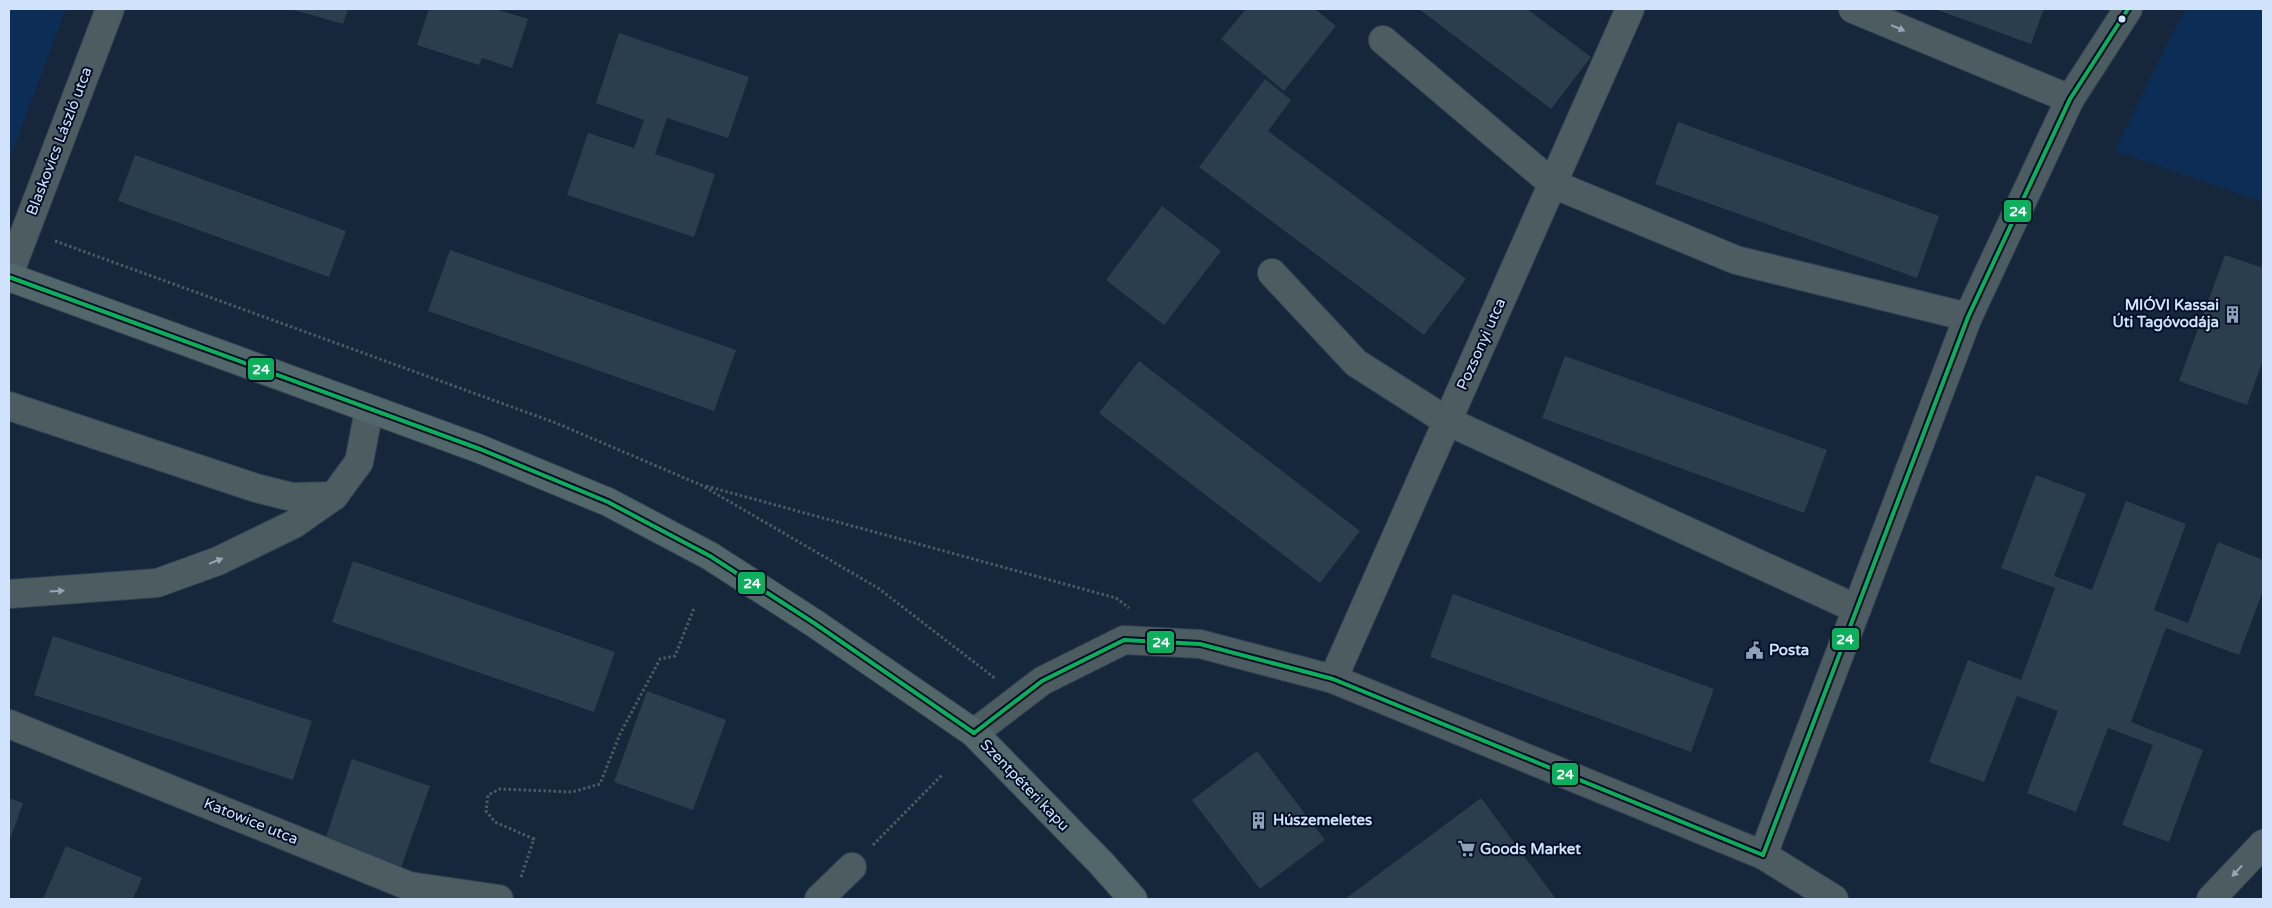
<svg xmlns="http://www.w3.org/2000/svg" width="2272" height="908" font-family="'Varela Round',sans-serif">
<style>
.built{fill:#0c2d56}
.building{fill:#2a3e4e}
.lines{fill:none;stroke-linecap:round;stroke-linejoin:round}
.minor-casing{stroke:#334253;stroke-width:30}
.major-casing{stroke:#334253;stroke-width:30}
.path{stroke:#4d5a61;stroke-width:3;stroke-dasharray:2.5 2.5;stroke-linecap:butt}
.minor{stroke:#4d5c60;stroke-width:28}
.major{stroke:#52676a;stroke-width:28}
.bus-1-casing{stroke:#020f25;stroke-width:8}
.bus-1{stroke:#0daf5c;stroke-width:4}
.oneway{fill:#95a6b6}
.bus-dot{fill:#d0e2fc;stroke:#020f25;stroke-width:2}
.labels{text-anchor:middle;dominant-baseline:central;stroke-width:4;stroke-linejoin:round;paint-order:stroke}
.street-label{font-size:15px;fill:#d0e2fc;stroke:#020f25}
.poi-label{font-size:15px;font-weight:bold;fill:#d0e2fc;stroke:#020f25;text-anchor:start}
.line-badge{stroke:#020f25;stroke-width:2}
.badge-label{font-size:14px;text-anchor:middle;font-weight:bold;fill:#fff}
</style>
<rect width="100%" height="100%" fill="#16273c"/>
<!-- built -->
<g class="built">
<path d="M9,9H66L9,160Z"/>
<path d="M2187,9H2263V202L2115,151L2175,28Z"/>
</g>
<!-- building -->
<g class="building">
<path d="M291,9H348L343,24Z"/>
<path d="M429,9H496L528,19L512,68L482,58L479,65L417,45Z"/>
<path d="M1246,9H1315L1336,26L1284,91L1221,39Z"/>
<path d="M1419,9H1527L1591,57L1551,109Z"/>
<path d="M1935,9H2044L2031,44Z"/>
<path d="M619,33L749,77L728,138L667,118L655,154L715,174L694,237L567,195L588,133L634,148L644,120L596,103Z"/>
<path d="M1265,79L1291,100L1268,131L1466,279L1424,335L1199,167Z"/>
<path d="M1678,122L1939,216L1917,278L1655,184Z"/>
<path d="M135,155L346,231L329,277L118,201Z"/>
<path d="M1162,206L1221,251L1164,325L1106,280Z"/>
<path d="M450,250L736,350L714,411L428,311Z"/>
<path d="M2225,255L2263,268V360L2247,405L2179,381Z"/>
<path d="M1565,356L1827,450L1804,513L1542,418Z"/>
<path d="M1139,361L1360,531L1320,583L1099,413Z"/>
<path d="M2036,475L2086,494L2054,576L2092,590L2126,501L2186,524L2154,610L2188,623L2218,542L2263,560V591L2239,655L2166,628L2131,722L2203,750L2169,842L2122,825L2153,745L2108,728L2076,812L2027,793L2058,711L2017,696L1984,782L1929,762L1968,660L2021,680L2055,588L2001,568Z"/>
<path d="M353,561L615,652L594,712L332,622Z"/>
<path d="M1453,594L1714,689L1691,752L1430,657Z"/>
<path d="M53,636L312,721L293,780L34,695Z"/>
<path d="M647,691L726,720L693,810L614,782Z"/>
<path d="M1257,751L1325,840L1260,889L1192,800Z"/>
<path d="M352,759L430,786L398,876L322,849Z"/>
<path d="M9,798L23,803L9,842Z"/>
<path d="M1481,798L1556,899H1345Z"/>
<path d="M66,846L142,878L133,899H43Z"/>
</g>
<g class="lines">
<defs>
<g id="minor">
<path d="M1853,9L2070,99"/>
<path d="M1383,40L1553,184L1736,260L1968,317"/>
<path d="M1272,273L1356,363L1447,421L1857,609"/>
<path d="M9,274L110,9"/>
<path d="M9,406L256,488L292,497L334,496"/>
<path d="M9,594L157,583L218,561L294,524L334,496L359,462L369,410"/>
<path d="M1333,679L1630,9"/>
<path d="M9,724L409,886L499,899"/>
<path d="M974,733L1042,681L1124,640L1200,644L1333,679L1763,855L1834,899"/>
<path d="M1763,855L1968,317L2070,99L2128,9"/>
<path d="M819,899L852,867"/>
<path d="M2211,899L2263,844"/>
</g>
<path id="major" d="M9,277L480,449L608,502L710,556L814,623L974,733L1101,863L1133,899"/>
</defs>
<!-- minor casing -->
<use href="#minor" class="minor-casing"/>
<!-- major casing -->
<use href="#major" class="major-casing"/>
<!-- path -->
<g class="path">
<path d="M55,241L556,423L701,485L878,588L996,679"/>
<path d="M706,486L1116,598L1129,608"/>
<path d="M873,845L942,775"/>
<path d="M521,877L534,839L495,822L486,811L488,795L500,789L572,792L600,784L620,734L660,659L675,656L694,608"/>
</g>
<!-- minor -->
<use href="#minor" class="minor"/>
<!-- major -->
<use href="#major" class="major"/>
<defs>
<g id="bus-1">
<path d="M9,277L480,449L608,502L710,556L814,623L974,733"/>
<path d="M974,733L1042,681L1124,640L1200,644L1333,679L1763,855"/>
<path d="M1763,855L1968,317L2070,99L2128,9"/>
</g>
</defs>
<!-- bus-1 casing -->
<use href="#bus-1" class="bus-1-casing"/>
<!-- bus-1 -->
<use href="#bus-1" class="bus-1"/>
</g>
<!-- one-way arrows -->
<defs><path id="oneway-solid" d="M-6-.8H1V-3.2L6.5 0L1 3.2V.8H-6Z" transform="scale(1.25)"/></defs>
<g class="oneway">
<use href="#oneway-solid" transform="translate(1898 28) rotate(23)"/>
<use href="#oneway-solid" transform="translate(216 561) rotate(-22)"/>
<use href="#oneway-solid" transform="translate(57 591) rotate(-4)"/>
<use href="#oneway-solid" transform="translate(2237 871) rotate(133)"/>
</g>
<!-- icons -->
<defs>
<symbol id="building-bare" viewBox="-9 -9 18 18"><path d="M-4-6H4V6H1V3H-1V6H-4ZM-2.5-4.3h1.7v1.8h-1.7ZM.8-4.3h1.7v1.8H.8ZM-2.5-1h1.7V.8h-1.7ZM.8-1h1.7V.8H.8Z" fill="#8fa1b9" stroke="#020f25" stroke-width="2.5" paint-order="stroke"/></symbol>
<symbol id="civic-bare" viewBox="-9 -9 18 18"><path d="M-.6-6.5H3V-4.5H.6V-3L4-1V1h2V6H-6V1h2V-1L-.6-3ZM-1.2 2.5V6h2.4V2.5Z" fill="#8fa1b9" stroke="#020f25" stroke-width="2.5" paint-order="stroke"/></symbol>
<symbol id="supermarket-bare" viewBox="-9 -9 18 18"><path d="M-6-5.5h2.5l.6 2H6L4.5 2H-2.5L-4.4-4H-6ZM-1.5 3.2a1.3 1.3 0 1 0 .1 0ZM3 3.2a1.3 1.3 0 1 0 .1 0Z" fill="#8fa1b9" stroke="#020f25" stroke-width="2.5" paint-order="stroke"/></symbol>
</defs>
<g fill-rule="evenodd">
<use href="#building-bare" x="2220" y="302" width="25" height="25"/>
<use href="#civic-bare" x="1742" y="638" width="25" height="25"/>
<use href="#building-bare" x="1246" y="808" width="25" height="25"/>
<use href="#supermarket-bare" x="1454" y="836" width="25" height="25"/>
</g>
<!-- markers -->
<circle class="bus-dot" cx="2122" cy="19" r="4.5"/>
<g class="labels">
<!-- street labels -->
<g class="street-label">
<text transform="translate(59 141) rotate(-69)">Blaskovics László utca</text>
<text transform="translate(1481 344) rotate(-66)">Pozsonyi utca</text>
<text transform="translate(1025 785) rotate(46)">Szentpéteri kapu</text>
<text transform="translate(251 821) rotate(22)">Katowice utca</text>
</g>
<!-- poi labels -->
<g class="poi-label">
<text x="2219" y="305" text-anchor="end">MIÓVI Kassai<tspan x="2219" dy="17">Úti Tagóvodája</tspan></text>
<text x="1769" y="650">Posta</text>
<text x="1273" y="820">Húszemeletes</text>
<text x="1480" y="849">Goods Market</text>
</g>
</g>
<g class="line-badge">
<rect x="2003" y="199" width="29" height="24" rx="5" fill="#0daf5c"/>
<rect x="247" y="357" width="28" height="24" rx="5" fill="#0daf5c"/>
<rect x="737" y="571" width="29" height="24" rx="5" fill="#0daf5c"/>
<rect x="1831" y="627" width="29" height="24" rx="5" fill="#0daf5c"/>
<rect x="1146" y="630" width="29" height="24" rx="5" fill="#0daf5c"/>
<rect x="1551" y="762" width="28" height="24" rx="5" fill="#0daf5c"/>
</g>
<g class="badge-label">
<text x="2018" y="216">24</text>
<text x="261" y="374">24</text>
<text x="752" y="588">24</text>
<text x="1845" y="644">24</text>
<text x="1161" y="647">24</text>
<text x="1565" y="779">24</text>
</g>
<!-- border -->
<rect width="2272" height="908" fill="none" stroke="#d0e2fc" stroke-width="20"/>
</svg>
